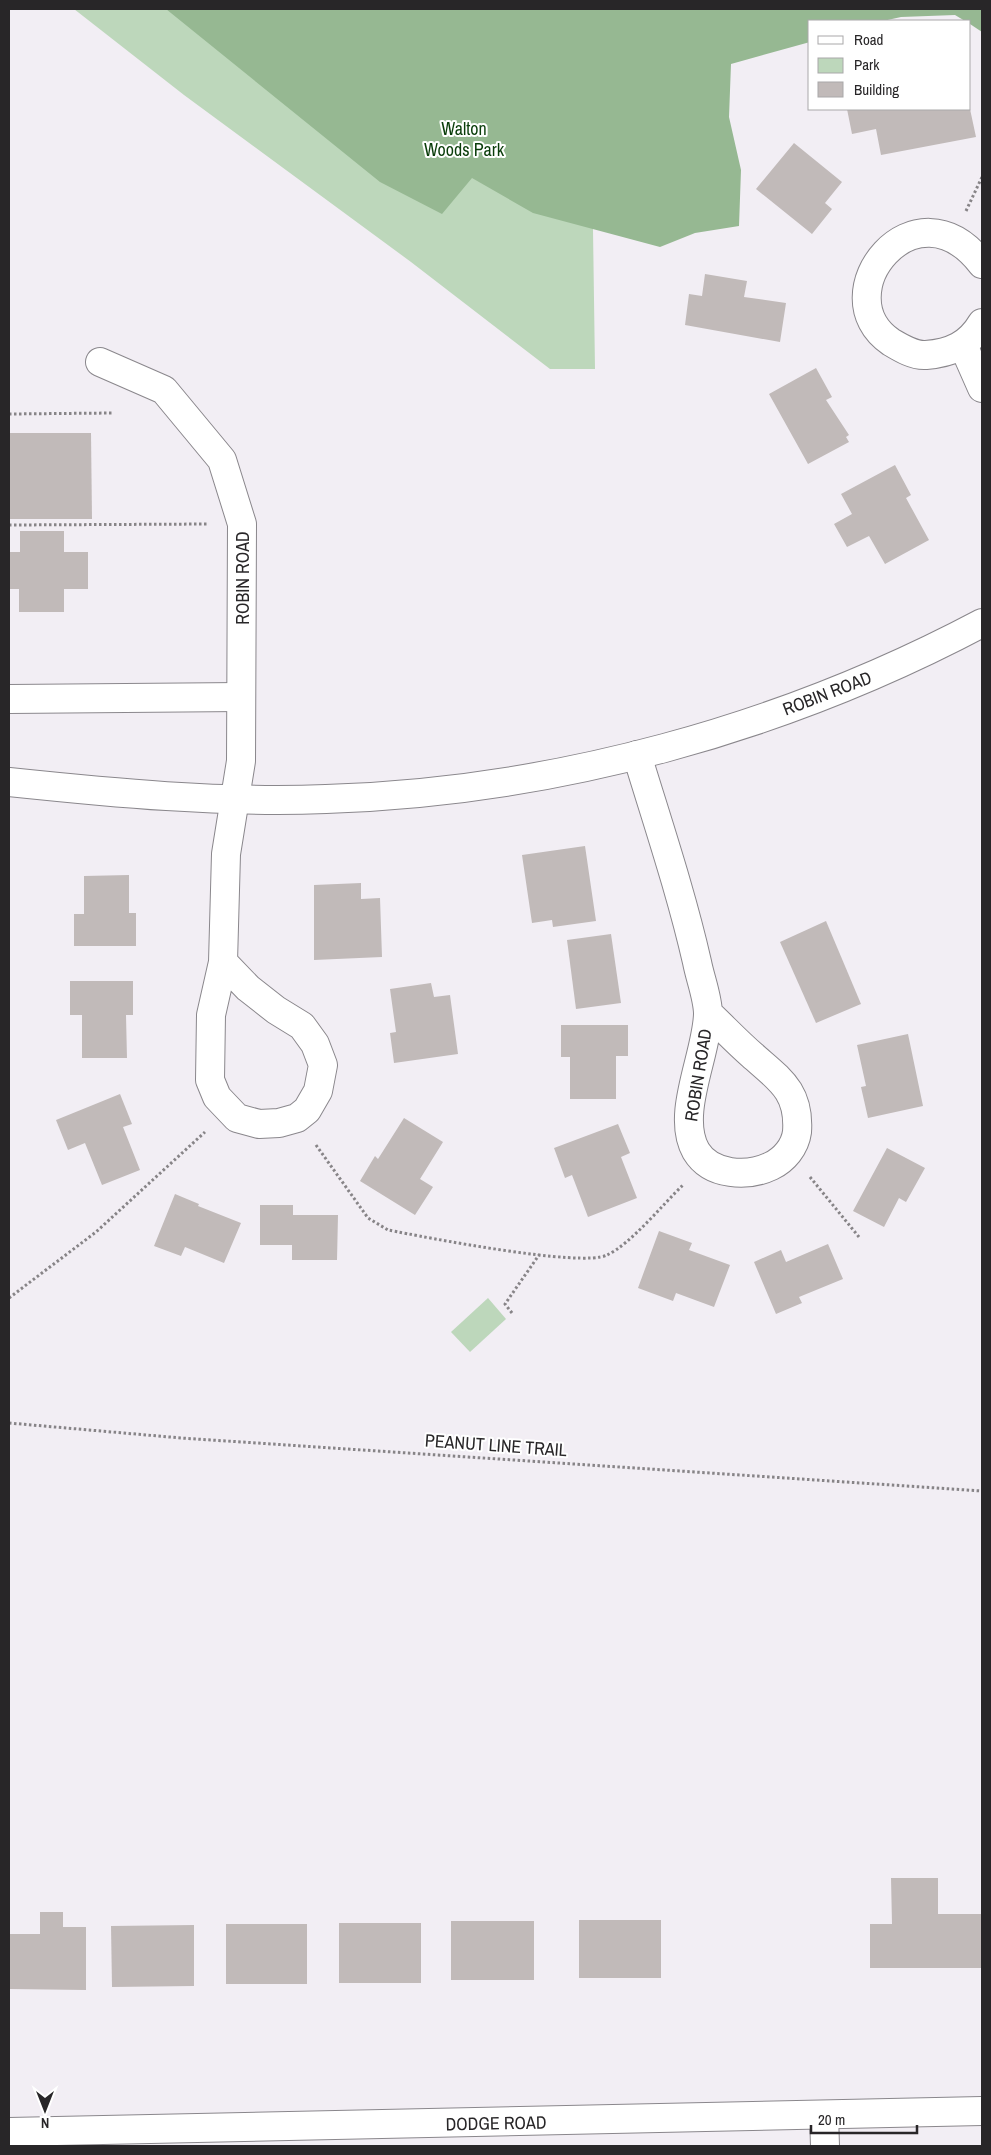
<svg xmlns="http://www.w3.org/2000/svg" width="991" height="2155" font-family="'Archivo Narrow',sans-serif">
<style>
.green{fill:#bdd7bb}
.forest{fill:#96b892}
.building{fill:#c1bab9}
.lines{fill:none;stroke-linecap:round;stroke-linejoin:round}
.minor-casing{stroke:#8a878c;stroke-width:30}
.path{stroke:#878487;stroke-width:3;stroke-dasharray:2.5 2.5;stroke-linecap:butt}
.minor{stroke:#fff;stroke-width:28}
.labels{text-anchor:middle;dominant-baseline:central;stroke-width:4;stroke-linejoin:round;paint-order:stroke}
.park-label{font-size:18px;fill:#0a3d0a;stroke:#fff}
.street-label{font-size:18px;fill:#282628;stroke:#fff}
</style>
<rect width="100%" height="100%" fill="#f2eef4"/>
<!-- green -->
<g class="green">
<path d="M74,9H758L592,159L595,369H550L411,262L184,95Z"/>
<path d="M488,1298L506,1319L470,1352L451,1332Z"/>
</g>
<!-- forest -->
<path class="forest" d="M166,9H982V32L970,24V21H965L955,15L901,17L883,21H810V42L731,64L729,117L741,170L739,226L695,233L660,247L533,213L472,178L442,214L380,182Z"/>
<!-- building -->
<g class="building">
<path d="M847,109H970L976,137L881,155L876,129L852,134Z"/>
<path d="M794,143L842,182L825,203L832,209L812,234L756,189Z"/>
<path d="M705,274L747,281L744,297L786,303L780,342L685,325L689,294L702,296Z"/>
<path d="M816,368L832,397L826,400L849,435L846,437L849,442L808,464L769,394Z"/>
<path d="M9,433H91L92,519H9Z"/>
<path d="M895,465L911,495L906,498L929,540L885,564L869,536L847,547L834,524L852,514L841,494Z"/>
<path d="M20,531H64V552H88V589H64V612H19V589H9V552H20Z"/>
<path d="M585,846L596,921L553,927L552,920L532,923L522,855Z"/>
<path d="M129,875V913H136V946H74V914H84V876Z"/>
<path d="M361,883V899L380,898L382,957L314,960V885Z"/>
<path d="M826,921L861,1004L816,1023L780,942Z"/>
<path d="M611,934L621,1003L576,1009L567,940Z"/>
<path d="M70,981H133V1015H126L127,1058H82V1015H70Z"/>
<path d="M431,983L434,997L450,995L458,1054L394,1063L390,1033L396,1032L390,989Z"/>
<path d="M561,1025H628V1056H616V1099H570V1057H561Z"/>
<path d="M908,1034L923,1106L868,1118L861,1087L866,1086L857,1045Z"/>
<path d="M120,1094L132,1124L123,1127L140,1170L102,1185L85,1143L68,1150L56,1120Z"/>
<path d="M404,1118L443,1142L420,1179L433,1187L415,1215L360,1181L375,1156L378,1159Z"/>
<path d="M618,1124L630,1153L621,1157L637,1198L588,1217L572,1175L565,1178L554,1148Z"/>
<path d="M887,1148L925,1168L906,1202L899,1198L884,1227L853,1211Z"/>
<path d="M175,1194L199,1204L198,1206L241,1223L224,1263L185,1247L181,1256L154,1246Z"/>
<path d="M260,1205H293V1215H338L337,1260H292V1245H260Z"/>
<path d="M659,1231L692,1243L689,1250L730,1265L714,1307L676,1293L673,1301L638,1288Z"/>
<path d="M828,1244L843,1279L799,1297L802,1303L776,1314L754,1262L781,1250L786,1262Z"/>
<path d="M891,1878H938V1914H982V1968H870V1924H892Z"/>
<path d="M40,1912H63V1927H86V1990L9,1989V1934H40Z"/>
<rect x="579" y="1920" width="82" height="58"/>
<rect x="451" y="1921" width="83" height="59"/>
<rect x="339" y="1923" width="82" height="60"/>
<rect x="226" y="1924" width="81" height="60"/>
<path d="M194,1925V1986L112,1987L111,1926Z"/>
</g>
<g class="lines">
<defs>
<g id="minor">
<path d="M982,264C915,177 822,295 891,342C901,348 914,356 926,355C951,353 969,345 982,323"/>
<path d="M963,345L982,388"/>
<path d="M100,362L164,390L222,460L242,524L241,761L226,854L223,962L211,1015L210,1080L217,1097L237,1118L259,1124L279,1123L297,1118L307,1110L318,1091L323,1065L315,1044L302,1026L276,1010L248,988L223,962"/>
<path d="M9,699L241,697"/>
<path d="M637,755C658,824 681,892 697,962C700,978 708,998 708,1014C707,1055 675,1114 696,1151C711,1176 748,1177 771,1166C784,1160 795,1147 797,1132C800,1091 779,1079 752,1055C737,1042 723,1027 708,1013"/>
<path d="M9,782C114,793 219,803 326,799C553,792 782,729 982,623"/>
<path d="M824,2115L825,2146"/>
<path d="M9,2132L982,2111"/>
</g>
</defs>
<!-- minor casing -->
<use href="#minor" class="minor-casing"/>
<!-- path -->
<g class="path">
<path d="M966,211L982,177"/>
<path d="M9,414L112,413"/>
<path d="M9,525L209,524"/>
<path d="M316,1145L368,1218L388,1230C424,1237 582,1268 607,1255C631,1244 663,1204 683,1185"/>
<path d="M810,1177L859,1237"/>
<path d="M9,1298L96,1232L205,1132"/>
<path d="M512,1313L505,1304L539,1255"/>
<path d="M9,1423L181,1438L982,1491"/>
</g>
<!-- minor -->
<use href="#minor" class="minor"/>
</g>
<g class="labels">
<!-- park labels -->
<g class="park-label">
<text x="464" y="128">Walton<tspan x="464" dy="21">Woods Park</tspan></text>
</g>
<!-- street labels -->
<g class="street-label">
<text transform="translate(242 578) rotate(-90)">ROBIN ROAD</text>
<text transform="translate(827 693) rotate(-21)">ROBIN ROAD</text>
<text transform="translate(698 1075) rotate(-81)">ROBIN ROAD</text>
<text transform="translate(496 1445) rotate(4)">PEANUT LINE TRAIL</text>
<text transform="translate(496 2123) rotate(-1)">DODGE ROAD</text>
</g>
</g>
<!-- border -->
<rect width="991" height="2155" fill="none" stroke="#282628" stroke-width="20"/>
<!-- legend -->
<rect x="808" y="20" width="162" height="90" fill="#ffffff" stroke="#a9a8a9"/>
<rect x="818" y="36" width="25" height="8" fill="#ffffff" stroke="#a9a8a9"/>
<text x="854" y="45" font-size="15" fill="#282628">Road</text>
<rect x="818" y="58" width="25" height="15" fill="#bdd7bb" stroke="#a9a8a9"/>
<text x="854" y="70" font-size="15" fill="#282628">Park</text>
<rect x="818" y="82" width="25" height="15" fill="#c1bab9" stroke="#a9a8a9"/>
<text x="854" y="95" font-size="15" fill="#282628">Building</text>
<!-- north arrow -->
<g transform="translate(45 2110) rotate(180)" stroke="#ffffff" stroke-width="4" paint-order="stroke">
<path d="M0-4L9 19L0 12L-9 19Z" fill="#282628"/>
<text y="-8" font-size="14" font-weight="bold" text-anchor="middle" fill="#282628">N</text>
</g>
<!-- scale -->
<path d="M811 2125v8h106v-8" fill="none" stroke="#282628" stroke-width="2.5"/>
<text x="818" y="2125" font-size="15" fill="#282628" stroke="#ffffff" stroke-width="4" paint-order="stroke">20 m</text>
</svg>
